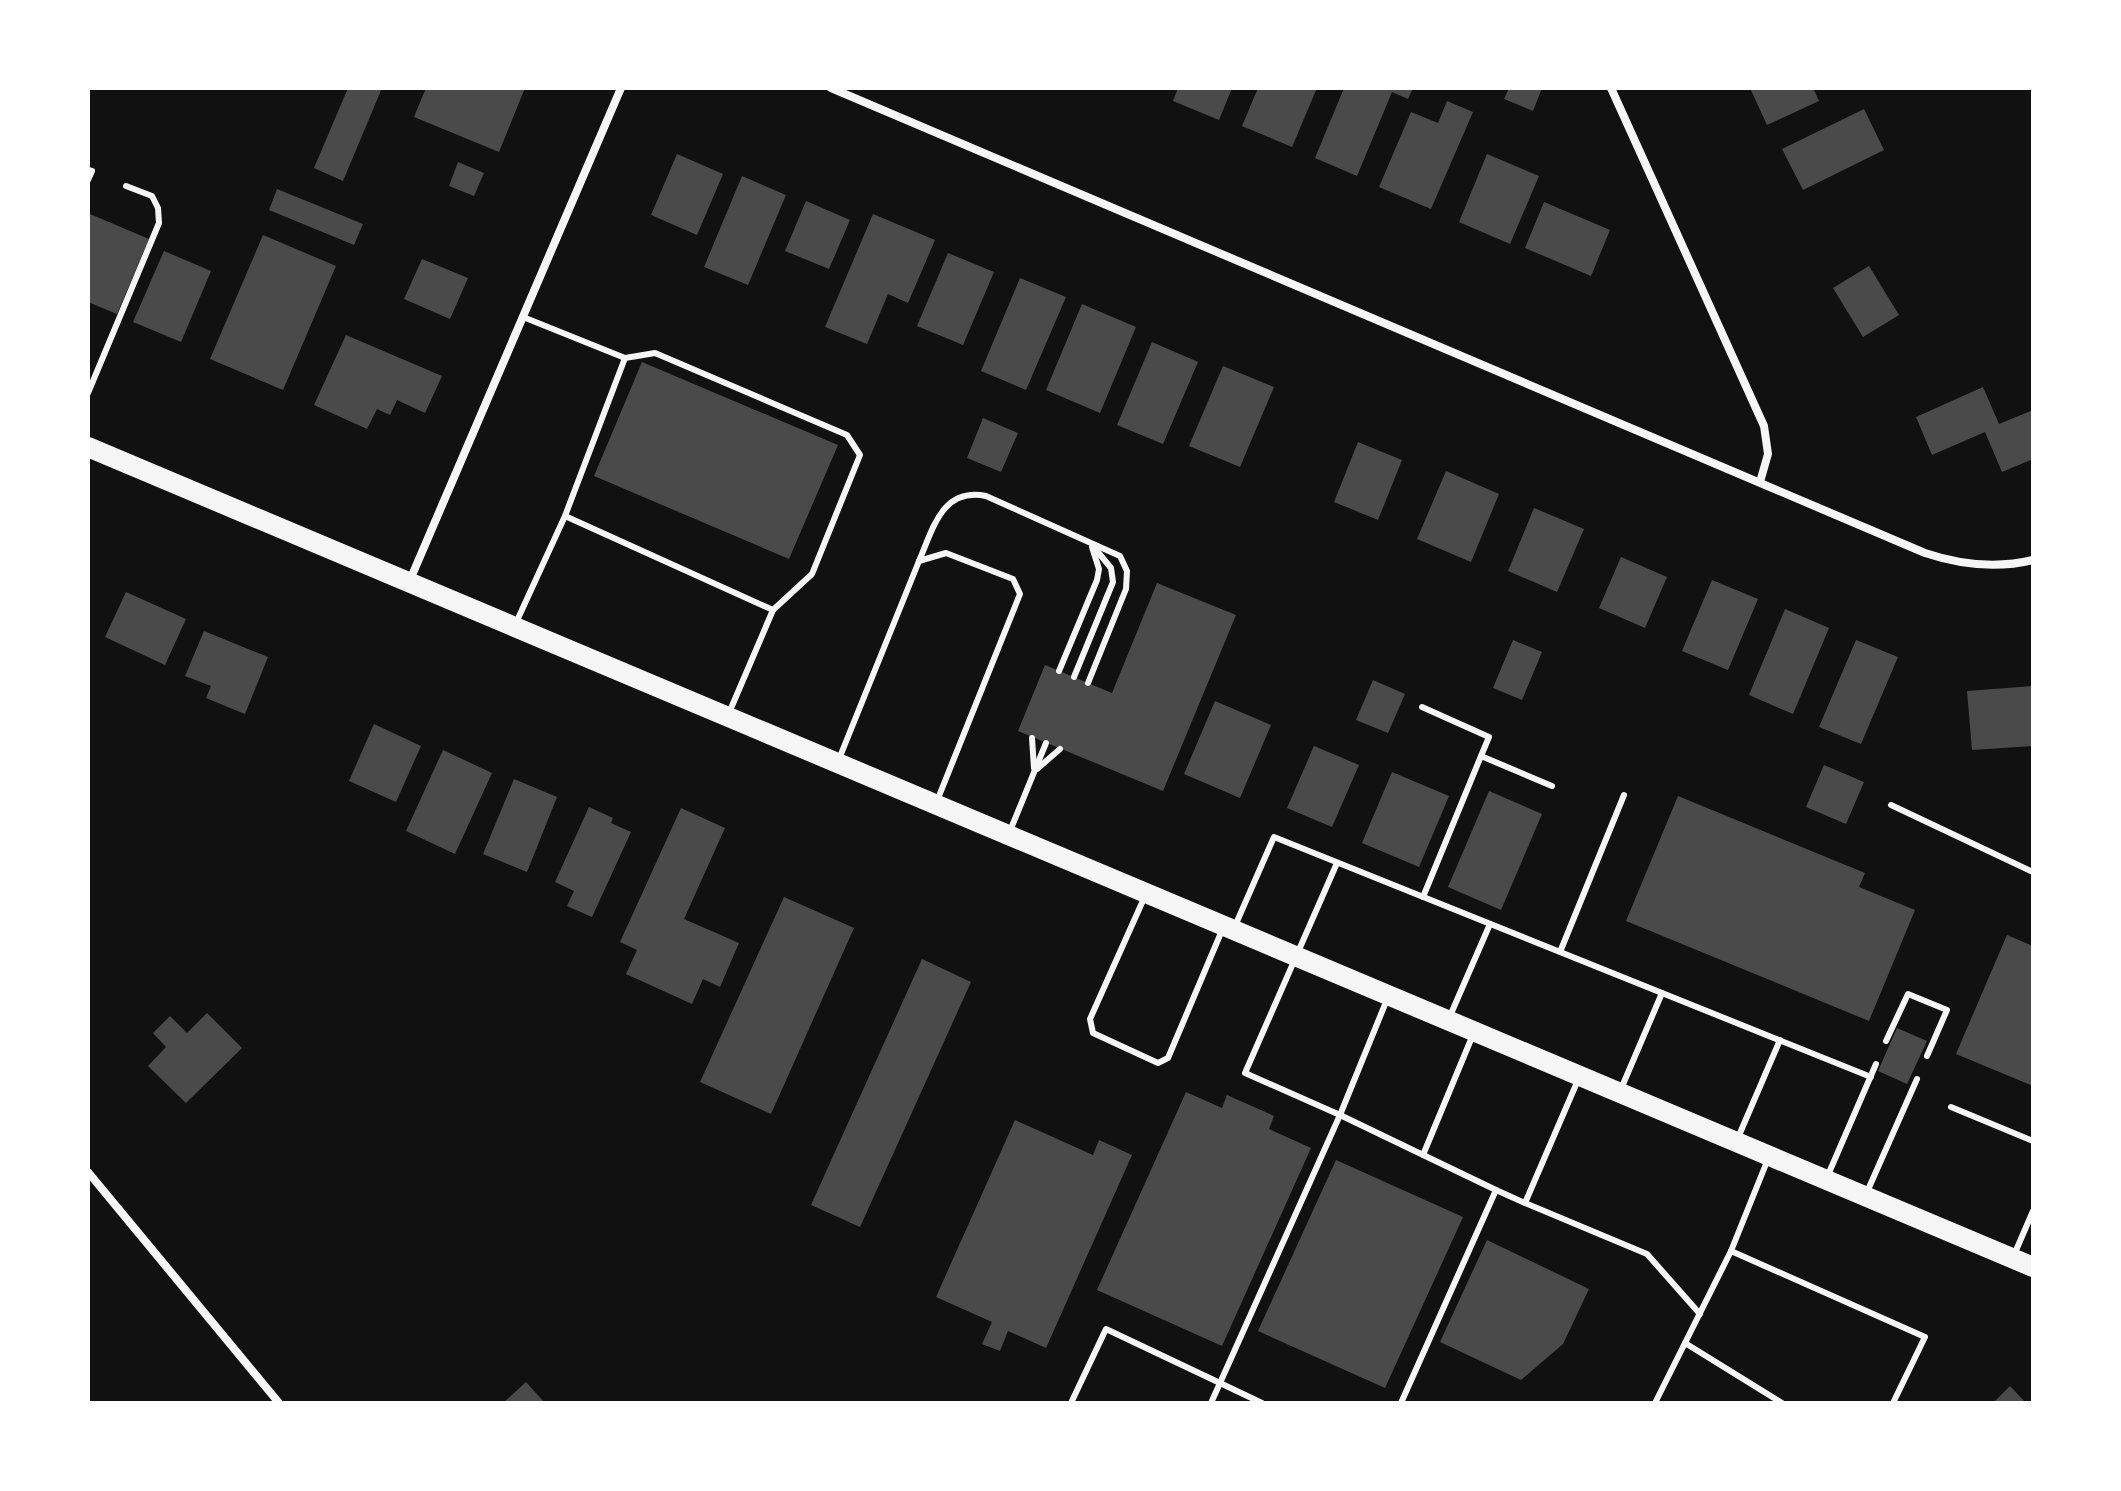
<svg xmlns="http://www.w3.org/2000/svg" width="2121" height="1491" font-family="Arial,sans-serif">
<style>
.building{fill:#4a4a4a}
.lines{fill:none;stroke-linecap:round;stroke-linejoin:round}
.service{stroke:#f5f5f5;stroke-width:6}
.minor{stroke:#f5f5f5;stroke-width:8}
.primary{stroke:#f5f5f5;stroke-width:20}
</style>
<rect width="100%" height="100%" fill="#111"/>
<!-- building -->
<g class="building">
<path d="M348,88H382L343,181L314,168Z"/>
<path d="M426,88H525L499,152L414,117Z"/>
<path d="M1178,88H1232L1219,120L1173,101Z"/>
<path d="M1258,88H1317L1292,147L1242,126Z"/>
<path d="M1344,88H1413L1408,99L1392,92L1357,176L1315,158Z"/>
<path d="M1509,88H1542L1533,111L1504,99Z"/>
<path d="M1750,88H1813L1819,101L1767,125Z"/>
<path d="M1447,101L1473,112L1431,209L1379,187L1411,112L1438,123Z"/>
<path d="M1864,109L1884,150L1803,190L1782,149Z"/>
<path d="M677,154L723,174L697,235L651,215Z"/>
<path d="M1487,154L1539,176L1510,244L1459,222Z"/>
<path d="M458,162L484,173L474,196L449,186Z"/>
<path d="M742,176L786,195L748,285L704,267Z"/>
<path d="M277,189L363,224L354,245L269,210Z"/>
<path d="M806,201L850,220L829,269L785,251Z"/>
<path d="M1544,202L1610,230L1591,276L1525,248Z"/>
<path d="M90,214L149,239L117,314L88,302Z"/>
<path d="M873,214L935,240L908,303L888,294L867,344L825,327Z"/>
<path d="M263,235L336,266L283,390L210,359Z"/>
<path d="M164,251L211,271L181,342L133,322Z"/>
<path d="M948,253L994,272L963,345L917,326Z"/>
<path d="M422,259L468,278L450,319L404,299Z"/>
<path d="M1869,266L1899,315L1863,337L1833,288Z"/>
<path d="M1020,278L1066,297L1026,390L981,371Z"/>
<path d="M1082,304L1136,327L1100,413L1046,390Z"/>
<path d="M346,335L442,376L425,413L397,400L390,415L377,409L367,429L314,405Z"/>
<path d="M1152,342L1198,362L1163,444L1117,425Z"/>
<path d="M642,362L838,445L789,559L594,476Z"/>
<path d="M1223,366L1274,387L1240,467L1189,446Z"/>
<path d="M1983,387L1999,424L2033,410V459L2002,472L1985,432L1932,455L1916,417Z"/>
<path d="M983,418L1018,433L1001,472L967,458Z"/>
<path d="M1358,442L1402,460L1378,520L1334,502Z"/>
<path d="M1446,471L1499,494L1471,562L1417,539Z"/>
<path d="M1534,508L1584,529L1557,592L1508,571Z"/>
<path d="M1621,557L1667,577L1645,628L1599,608Z"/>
<path d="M1712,580L1758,599L1728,670L1682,651Z"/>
<path d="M1157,583L1236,615L1163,791L1018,731L1045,665L1112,693Z"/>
<path d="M126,592L186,619L165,665L105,637Z"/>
<path d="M1785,609L1829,628L1793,714L1749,695Z"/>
<path d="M204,631L268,657L245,714L206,698L211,686L185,676Z"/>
<path d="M1513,640L1542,652L1522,700L1493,688Z"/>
<path d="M1856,640L1898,657L1861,744L1819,727Z"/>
<path d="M1373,680L1405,694L1388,733L1356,720Z"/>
<path d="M2033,686V746L1972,750L1967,691Z"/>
<path d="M1215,701L1271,725L1240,798L1184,774Z"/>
<path d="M374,724L421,746L396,802L349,781Z"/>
<path d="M1314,746L1359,765L1332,827L1287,808Z"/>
<path d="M443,750L492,773L455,854L406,831Z"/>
<path d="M1824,765L1864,782L1846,824L1806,807Z"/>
<path d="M1392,772L1449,796L1419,867L1362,843Z"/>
<path d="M514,779L557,797L527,872L483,854Z"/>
<path d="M1489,791L1542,814L1501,910L1448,887Z"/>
<path d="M1678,796L1865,873L1859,887L1915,910L1869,1021L1626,921Z"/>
<path d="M589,807L613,818L611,823L631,832L592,917L567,906L574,891L555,882Z"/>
<path d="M681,808L725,828L684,919L739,943L720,987L703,979L692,1004L626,974L637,950L620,942Z"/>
<path d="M784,897L854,928L771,1114L700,1082Z"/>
<path d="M2007,935L2033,946V1086L1956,1054Z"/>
<path d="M922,959L971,982L860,1227L811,1205Z"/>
<path d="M207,1013L242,1048L186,1103L148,1066L166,1047L153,1033L170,1016L187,1033Z"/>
<path d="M1897,1028L1927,1041L1907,1084L1878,1071Z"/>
<path d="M1186,1092L1222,1108L1227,1095L1274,1116L1269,1129L1311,1148L1222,1346L1097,1290Z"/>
<path d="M1015,1120L1093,1155L1099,1140L1132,1155L1046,1348L1008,1331L1000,1351L982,1344L992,1322L936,1297Z"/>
<path d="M1336,1160L1463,1217L1385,1388L1258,1331Z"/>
<path d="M1487,1240L1589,1289L1563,1344L1521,1380L1440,1342Z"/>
<path d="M526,1382L545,1403H503Z"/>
<path d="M2010,1386L2026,1403H1993Z"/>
</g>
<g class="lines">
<!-- service -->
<g class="service">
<path d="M88,170L92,171L88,180"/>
<path d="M523,317L625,358"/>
<path d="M88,393L159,223L158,208L152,196L126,186"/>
<path d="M565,516L625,358L655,353L847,435L860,455L812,574L773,610"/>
<path d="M919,561C933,529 942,487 986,496L1120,556L1127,571L1126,589L1088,683"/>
<path d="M515,625L565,516L773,610L729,713"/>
<path d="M1059,671L1097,580L1099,569L1092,547"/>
<path d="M1074,677L1113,582L1111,568L1093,546"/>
<path d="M1422,707L1489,737L1481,756"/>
<path d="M1032,738L1034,768"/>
<path d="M839,759L919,561L946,553L1013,579L1020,594L937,801"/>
<path d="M1037,769L1060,749"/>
<path d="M1891,805L2033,872"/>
<path d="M1010,831L1046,743"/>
<path d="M1145,896L1090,1019L1093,1033L1158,1063L1168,1058L1223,928"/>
<path d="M1423,897L1481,756L1552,786"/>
<path d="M1235,926L1274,837L1871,1077"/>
<path d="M1560,952L1624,795"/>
<path d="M1388,997L1340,1115L1496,1190"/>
<path d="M1450,1016L1490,924"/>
<path d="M1886,1041L1908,994L1947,1010L1927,1056"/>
<path d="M1578,1080L1525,1203L1647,1254L1700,1314"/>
<path d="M1621,1089L1662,993"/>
<path d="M1951,1107L2033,1141"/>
<path d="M1737,1140L1780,1040"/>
<path d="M1423,1155L1472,1037"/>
<path d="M1768,1159L1731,1251L1685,1343L1782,1403"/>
<path d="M1828,1175L1876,1064"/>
<path d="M1867,1192L1917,1079"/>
<path d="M1731,1251L1925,1337L1893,1403"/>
<path d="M2014,1255L2033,1211"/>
<path d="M1071,1403L1106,1329L1220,1383L1211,1403"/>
<path d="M1262,1403L1220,1383L1340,1115L1245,1073L1337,863"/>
<path d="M1401,1403L1496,1190L1525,1203"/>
<path d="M1655,1403L1685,1343"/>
</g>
<!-- minor -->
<g class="minor">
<path d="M831,88L1925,553C1961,565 1996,569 2033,560"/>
<path d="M1611,88L1764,426L1768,454L1760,482"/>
<path d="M410,580L621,88"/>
<path d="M88,1172L279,1403"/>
</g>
<!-- primary -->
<path class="primary" d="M88,447L2033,1267"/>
</g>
<!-- border -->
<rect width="2121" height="1491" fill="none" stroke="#ffffff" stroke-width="180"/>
</svg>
